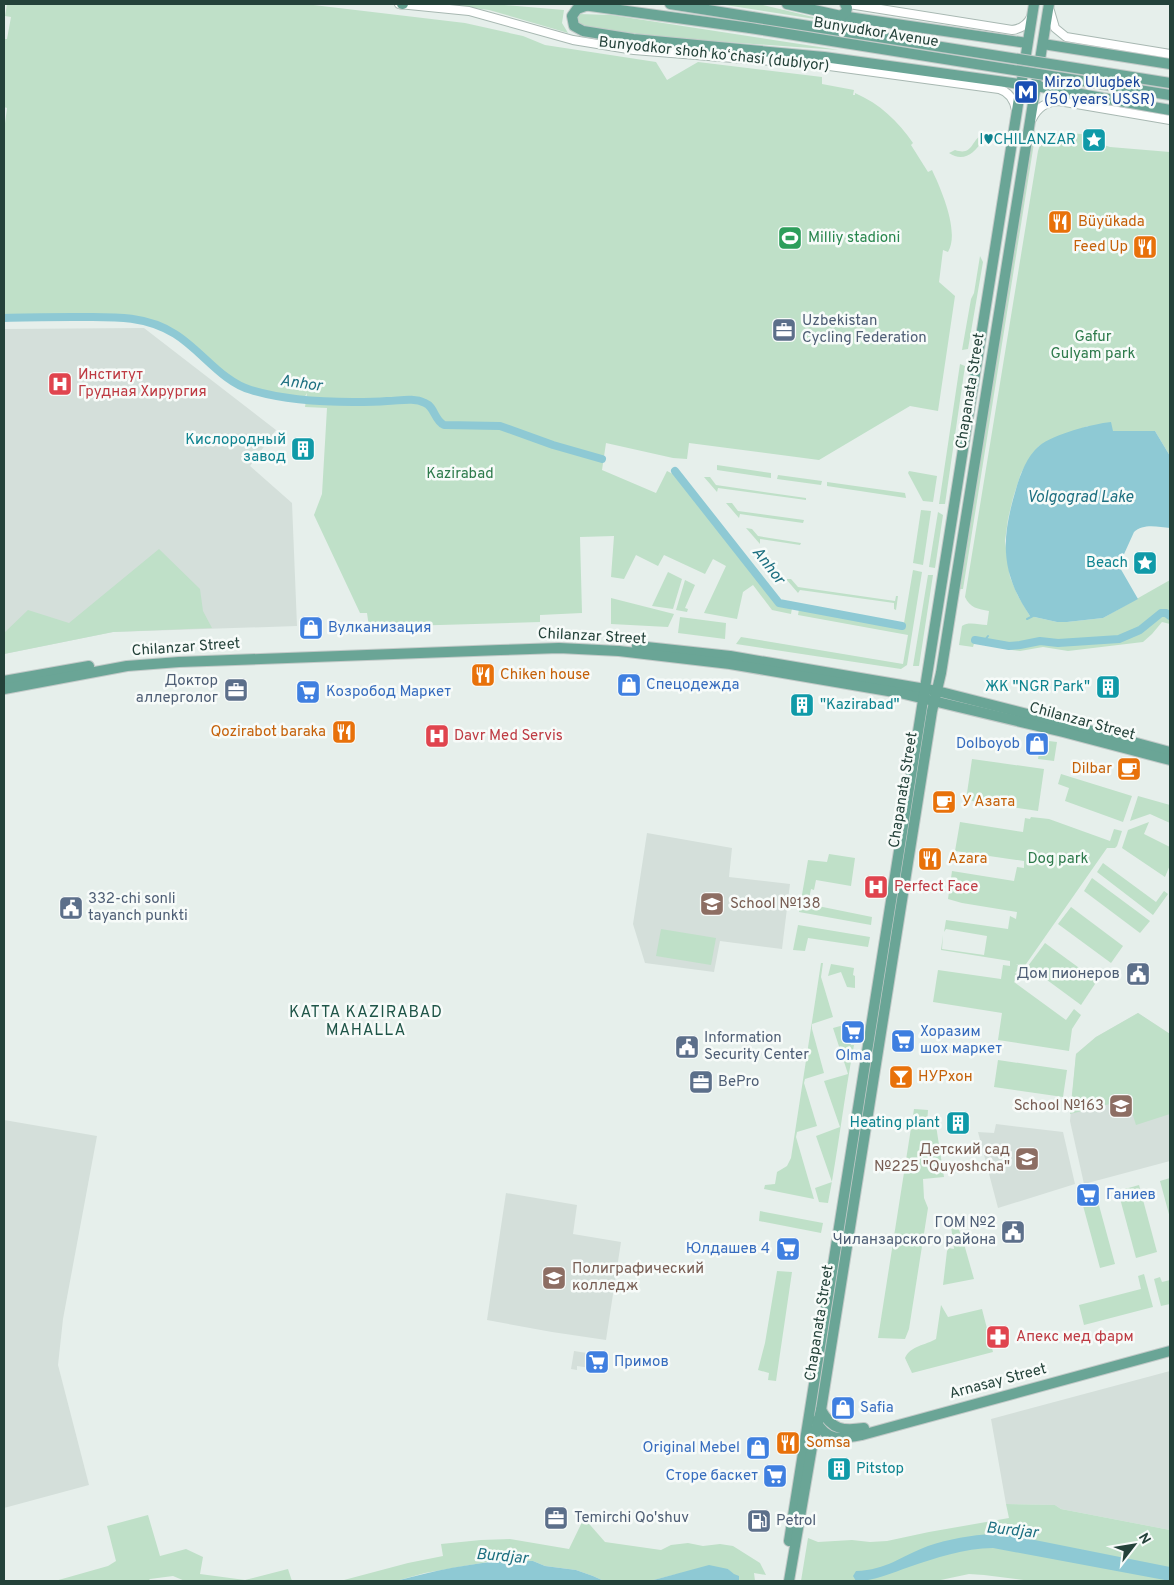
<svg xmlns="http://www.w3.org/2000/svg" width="1174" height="1585" font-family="Overpass,sans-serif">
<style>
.built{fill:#d4dfda}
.green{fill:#bfe0c8}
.water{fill:#8ec9d4}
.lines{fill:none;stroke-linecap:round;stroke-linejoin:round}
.stream{stroke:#8ec9d4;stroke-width:2}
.canal{stroke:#8ec9d4;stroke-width:8}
.minor-casing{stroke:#a8b8b2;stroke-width:10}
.major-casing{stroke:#c2cac8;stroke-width:12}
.minor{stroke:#fff;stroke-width:8}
.major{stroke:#6aa596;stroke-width:10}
.major-bridge-casing{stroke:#c2cac8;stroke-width:12;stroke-linecap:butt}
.major-bridge{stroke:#6aa596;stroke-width:10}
.labels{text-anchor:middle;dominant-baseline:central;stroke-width:5;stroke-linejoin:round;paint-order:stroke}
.street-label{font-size:15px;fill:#24423a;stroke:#f7fbf9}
.transit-label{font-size:15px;fill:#164399;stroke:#f7fbf9;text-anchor:start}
.culture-label{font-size:15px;fill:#0d838f;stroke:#f7fbf9;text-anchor:end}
.food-label{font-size:15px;fill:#c56008;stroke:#f7fbf9;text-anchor:start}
.leisure-label{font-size:15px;fill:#27864d;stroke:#f7fbf9;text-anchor:start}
.service-label{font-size:15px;fill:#4e5e75;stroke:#f7fbf9;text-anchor:start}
.park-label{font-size:15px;fill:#2d7a4b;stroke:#f7fbf9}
.health-label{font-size:15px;fill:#be3a42;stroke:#f7fbf9;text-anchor:start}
.shop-label{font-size:15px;fill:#366cbe;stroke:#f7fbf9;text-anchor:start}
.education-label{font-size:15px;fill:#785e54;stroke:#f7fbf9;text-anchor:start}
.water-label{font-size:16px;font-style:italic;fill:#1c6f80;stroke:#f7fbf9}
.neighbourhood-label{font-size:16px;letter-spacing:1px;fill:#1f5548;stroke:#f7fbf9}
</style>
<rect width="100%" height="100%" fill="#e6efeb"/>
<!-- built -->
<g class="built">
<path d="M144,328L276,430L250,466L292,503L297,626L113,632L4,654V329Z"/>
<path d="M647,833L732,848L729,877L790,884L782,949L720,941L714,972L645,963L633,924Z"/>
<path d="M1138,1013L1170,1034V1161L1084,1184L1070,1121L1076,1054L1096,1037Z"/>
<path d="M4,1120L97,1136L63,1319L58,1365L89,1485L4,1508Z"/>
<path d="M996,1124L1063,1132L1075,1184L998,1208L978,1132L994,1133Z"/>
<path d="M506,1193L577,1205L573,1234L621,1242L606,1340L552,1332L487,1320Z"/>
<path d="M574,1351L593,1354L591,1368L577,1366V1370L571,1369Z"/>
<path d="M1170,1371V1530L1061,1509L1055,1505L1006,1504L991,1419Z"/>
</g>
<!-- green -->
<g class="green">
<path d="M7,4H305L465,23L523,36L545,45L656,62L667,80L698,62L822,77V84L854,90L853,95H855V93C880,104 898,121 913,143L911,145L928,172L932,170C941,189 960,232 948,252L943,250L939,282L955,296L938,411L910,406L819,460L689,443L687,459L673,458L606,443L602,470L656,493L667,471L673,474L778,606L792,608L791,614L772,610L753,585L743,592L737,619L704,613L726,566L713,559L705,574L664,555L658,566L636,555L624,579L611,577L614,536L580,537L582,613L540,615V622L369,627L367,613H360L314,515L322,494L327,408L305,407L307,393L303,400C279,395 255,393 233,382C211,363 190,340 164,327C136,314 103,317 73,317C50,317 27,317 4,318V131L7,108L4,107V39H7L11,17L5,16Z"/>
<path d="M442,4H493L564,10L562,23L568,33L489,10Z"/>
<path d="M719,4H759L834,22Z"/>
<path d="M579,14L611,15L839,50L657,37L578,25L575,16Z"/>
<path d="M1052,132L1081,134L1105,138L1104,145L1110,147L1170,152V456L1155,431H1113L1088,426L1049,441L1039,446L1032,455L1021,473L1013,498L1008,519L1005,541L1010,577L1018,596L1030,616L1057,622H1067L1103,618L1170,580V624L1162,622L1152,634L1143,642L1068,651L1043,647L1020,651L1012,650L989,645L975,640L973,647L959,645L962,626C969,621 979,625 987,625L989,611C978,609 970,608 965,597L1038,151L1043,136Z"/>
<path d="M981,135L982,141C975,153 963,163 949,153L955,150C972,156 971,142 981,135Z"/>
<path d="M1031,143H1034L963,589H960Z"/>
<path d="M980,256L983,262L968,349L962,350L971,299L974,293Z"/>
<path d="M960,364L965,366L945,504H939Z"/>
<path d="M717,465L771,473V478L717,470Z"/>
<path d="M909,471L937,476L933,502L923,501L908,473Z"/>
<path d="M778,475L822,481L821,485L777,479Z"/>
<path d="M704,477H710L716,485L806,498V500L718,488L717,492Z"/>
<path d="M827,482L905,493L906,498L827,486Z"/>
<path d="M726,503H732L738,511L804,520L803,523L740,514L739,518Z"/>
<path d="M921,510L931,511L923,565L913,563Z"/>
<path d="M938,512L943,515L935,568L929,567Z"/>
<path d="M746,528L752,529L758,536L801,543L800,545L760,539V544Z"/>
<path d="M159,549L200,589L203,611L212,628L113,632L4,654V633L28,610L69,623Z"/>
<path d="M913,570L922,572L907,665L901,669L736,644L741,637L903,664L908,635L798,615L799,609L896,627L897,622L904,623Z"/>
<path d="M668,572L682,579L673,609L652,606Z"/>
<path d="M928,575H933L919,666H913Z"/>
<path d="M786,579H791L798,587L895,601L896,596H898L896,610L894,609V603L800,590L798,593Z"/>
<path d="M685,580L695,585L685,608L688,609L687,612L676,610Z"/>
<path d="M611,598L674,614L668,627L611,624Z"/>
<path d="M680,617L726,623L725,639L678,633Z"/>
<path d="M1041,740L1057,742L1054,761L1038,759Z"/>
<path d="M972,759L1044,769L1038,811L966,800Z"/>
<path d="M1061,774L1132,796L1123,822L1065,801L1069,788L1058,784Z"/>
<path d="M1138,796L1170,805V823L1150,814L1130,821Z"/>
<path d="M1031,817L1049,819L1110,841L1114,829L1122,831L1117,846L1115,848H1107L1024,967L1016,964L1020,967L1015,973L1019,975L1014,982L1066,1020L1074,1009L1081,1015L1072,1029L1069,1051L998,1040L1002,1013L933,1002L938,970L1001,979L1003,965L1010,966V961L941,950L943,935L942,949L984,955L987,936L946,929L944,932L946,920L1008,929L1010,916L1016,919L1017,912L962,903L948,899L952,871L1014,881L1017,867L1024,868V861L955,851L960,822L1023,832L1025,818L1030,819Z"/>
<path d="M1149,822L1144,834L1170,847V865L1165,877L1122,848L1128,830Z"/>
<path d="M829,854L855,858L851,886L816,880L814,890L811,889L808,904L872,917L871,925L799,912L808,860L827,862Z"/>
<path d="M1103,863L1156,902L1164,891L1168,894L1153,915L1097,872Z"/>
<path d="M1092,878L1150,921L1140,933L1084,891Z"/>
<path d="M1071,907L1123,946L1111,963L1058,924Z"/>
<path d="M798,925L870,937L868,947L808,938L805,951L793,950Z"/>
<path d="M661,929L716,938L711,965L656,956Z"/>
<path d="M1045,943L1097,981L1081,1005L1028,966Z"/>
<path d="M821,963H823L821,977L833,1017L812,1024V1029L824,1073L805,1079L804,1083L817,1126L797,1132L796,1137L814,1199L764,1189L765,1185L775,1184L777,1172L787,1166L791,1158Z"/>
<path d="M831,964L854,968L853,975L855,976V988L847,987L841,972L828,976Z"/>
<path d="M1138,1013L1170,1034V1114L1136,1125L1129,1103L1122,1101L1070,1114L1076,1054L1096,1037Z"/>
<path d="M844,1025L851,1045H854C844,1098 838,1151 828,1203L819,1202L815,1188L832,1182L816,1136L840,1127L824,1081L848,1074L833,1028Z"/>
<path d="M998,1060L1067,1070L1063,1097L994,1087Z"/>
<path d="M914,1109L928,1110L927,1123H932V1119H935L944,1177L923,1179L924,1198L928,1208L909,1329L905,1339L878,1338Z"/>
<path d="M1170,1178V1218L1160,1181Z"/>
<path d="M1139,1185L1157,1252L1136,1258L1118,1191Z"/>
<path d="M1097,1198L1115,1264L1100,1268L1082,1202Z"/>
<path d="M760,1211L823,1223L821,1233L759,1221Z"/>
<path d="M957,1224L964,1244L974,1279L943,1285L947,1251L949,1248L954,1249L951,1226Z"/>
<path d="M777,1271L792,1272L776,1381L768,1380L769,1373L758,1370L765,1343Z"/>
<path d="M1144,1274L1153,1307L1084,1325L1079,1305L1141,1289L1138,1276Z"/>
<path d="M1160,1277L1162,1282L1170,1280V1304L1161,1306L1154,1279Z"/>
<path d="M941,1305L948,1317L982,1309L993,1352L912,1373L905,1358C910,1346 926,1345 936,1339Z"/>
<path d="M1006,1504L1055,1505L1061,1509L1170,1530V1581H1031L984,1575L969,1574L936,1581H801L808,1538L818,1542L852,1540L870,1542L887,1541L929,1532L1009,1518Z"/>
<path d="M148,1515L160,1556L186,1549L203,1557L200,1574L245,1580L288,1569L292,1581H185L173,1576L150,1579L148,1581H55L108,1566L116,1561L107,1526Z"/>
<path d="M584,1518L605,1542L661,1550L671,1545L688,1543L703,1546L720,1544L733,1546L760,1563L766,1575L754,1573L755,1581H738L739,1580L728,1569L677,1574L650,1581H604L593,1576L576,1570L545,1566L533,1561L514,1560L487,1562L425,1573L396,1581H309L344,1580L408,1563L443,1556L441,1544L481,1540L510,1539L569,1549Z"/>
</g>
<!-- water -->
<g class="water">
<path d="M1111,422L1113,431H1155L1170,456V528C1159,527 1143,523 1134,532L1120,563L1119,566L1138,599L1103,618L1067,622H1057L1030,616C1000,572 1001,539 1016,489C1020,475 1027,456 1039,446C1054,434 1092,424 1111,422Z"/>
<path d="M993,1534L1010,1535L1170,1567V1581L993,1548C964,1548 936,1558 909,1567C892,1573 874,1581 856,1581L853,1576L856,1571C887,1570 901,1556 928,1546C949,1539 971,1535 993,1534Z"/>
<path d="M514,1560L533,1561L545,1566L576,1570L593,1576L604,1581H491L470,1580L396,1581C437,1570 471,1563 514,1560Z"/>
<path d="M709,1565L728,1569L734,1574L739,1576V1580L738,1581H650Z"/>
</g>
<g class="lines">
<!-- stream -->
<g class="stream">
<path d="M1027,619L1033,616"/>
<path d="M984,641L988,636"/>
</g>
<!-- canal -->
<g class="canal">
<path d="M4,318C27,317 49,317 72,317C108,317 144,314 175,334C201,350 222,382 251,390C284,400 319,402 353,402C364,402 376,402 387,401C399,401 413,397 425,403C435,407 434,420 444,425L500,426L553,445L602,459"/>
<path d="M675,471L779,603L902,626"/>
<path d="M975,640L1009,646L1020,645L1040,641L1058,643L1119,639L1140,630L1161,613H1166L1170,616"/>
</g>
<defs>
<g id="minor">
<path d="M399,4L469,11L573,40L634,50L822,65L999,89C1009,92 1014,99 1016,110"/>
<path d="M849,4L1012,30C1021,29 1027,25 1031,17"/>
<path d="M1050,11L1055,28L1066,37L1170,54"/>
<path d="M1032,119C1038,107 1046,102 1059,101L1170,120"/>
</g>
<g id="major">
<path d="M402,4H403"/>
<path d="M670,4L752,17"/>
<path d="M787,4L841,16L1027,43"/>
<path d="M583,5L750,28"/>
<path d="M588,5L577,9L572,16L574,26L583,31L633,39L824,57L1020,84"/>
<path d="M841,16L846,12L847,8L845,4"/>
<path d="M1043,44L1170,64"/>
<path d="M1036,86L1170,110"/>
<path d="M637,646L730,656L937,691L1070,725L1170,752"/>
<path d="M4,681L89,666"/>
<path d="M4,689L127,666L179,662L500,650L559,648L619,651L730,664L900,693L1063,732L1170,760"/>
<path d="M821,1410C832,1430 843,1431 864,1428"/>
<path d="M816,1421C827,1442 841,1439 862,1435L1170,1351"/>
<path d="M789,1541L1034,4"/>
<path d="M789,1581L812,1447L821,1410L932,711L941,673L952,604L1049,4"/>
</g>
</defs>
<!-- minor casing -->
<use href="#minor" class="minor-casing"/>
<!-- major casing -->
<use href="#major" class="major-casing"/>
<!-- minor -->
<use href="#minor" class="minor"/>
<!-- major -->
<use href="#major" class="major"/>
<defs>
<g id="major-bridge">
<path d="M752,17L1170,83"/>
<path d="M750,28L1170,95"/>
</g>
</defs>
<!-- major-bridge casing -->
<use href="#major-bridge" class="major-bridge-casing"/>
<!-- major-bridge -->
<use href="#major-bridge" class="major-bridge"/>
</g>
<!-- icons -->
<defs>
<symbol id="metro-square" viewBox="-11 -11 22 22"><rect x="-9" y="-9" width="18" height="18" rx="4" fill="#1a4fb4" stroke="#f7fbf9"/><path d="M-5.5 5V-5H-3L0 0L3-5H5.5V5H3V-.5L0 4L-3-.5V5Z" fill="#fff"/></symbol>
<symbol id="sight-square" viewBox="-11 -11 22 22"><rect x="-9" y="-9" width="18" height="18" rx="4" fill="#0f9aa8" stroke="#f7fbf9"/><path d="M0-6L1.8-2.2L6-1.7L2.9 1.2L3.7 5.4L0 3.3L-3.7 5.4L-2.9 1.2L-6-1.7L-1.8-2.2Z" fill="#fff"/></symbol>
<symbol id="restaurant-square" viewBox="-11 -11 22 22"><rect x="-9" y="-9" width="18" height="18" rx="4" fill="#e8710a" stroke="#f7fbf9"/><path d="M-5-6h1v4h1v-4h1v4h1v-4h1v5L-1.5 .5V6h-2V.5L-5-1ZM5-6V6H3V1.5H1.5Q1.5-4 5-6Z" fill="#fff"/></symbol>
<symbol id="stadium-square" viewBox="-11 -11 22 22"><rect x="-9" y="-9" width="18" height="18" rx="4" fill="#2e9e5b" stroke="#f7fbf9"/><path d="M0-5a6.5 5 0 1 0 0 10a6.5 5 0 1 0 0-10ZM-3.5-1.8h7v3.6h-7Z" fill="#fff"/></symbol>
<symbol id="office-square" viewBox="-11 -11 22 22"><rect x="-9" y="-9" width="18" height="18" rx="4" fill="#5c6f8a" stroke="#f7fbf9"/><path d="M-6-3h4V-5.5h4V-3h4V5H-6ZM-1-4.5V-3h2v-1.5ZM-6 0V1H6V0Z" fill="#fff"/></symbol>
<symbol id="hospital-square" viewBox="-11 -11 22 22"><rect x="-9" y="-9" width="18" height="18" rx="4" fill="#e0444e" stroke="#f7fbf9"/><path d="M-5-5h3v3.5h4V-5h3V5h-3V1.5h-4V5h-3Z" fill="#fff"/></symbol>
<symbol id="building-square" viewBox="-11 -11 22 22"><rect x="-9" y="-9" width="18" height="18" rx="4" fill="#0f9aa8" stroke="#f7fbf9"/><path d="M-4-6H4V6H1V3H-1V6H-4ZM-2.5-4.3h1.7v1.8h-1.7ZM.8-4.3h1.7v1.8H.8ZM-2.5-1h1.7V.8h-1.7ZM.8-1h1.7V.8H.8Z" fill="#fff"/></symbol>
<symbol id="shop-square" viewBox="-11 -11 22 22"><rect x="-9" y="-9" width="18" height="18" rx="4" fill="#3f7fe0" stroke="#f7fbf9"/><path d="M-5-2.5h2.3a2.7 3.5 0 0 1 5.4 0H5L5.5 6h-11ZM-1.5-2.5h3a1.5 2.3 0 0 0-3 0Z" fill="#fff"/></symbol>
<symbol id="supermarket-square" viewBox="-11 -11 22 22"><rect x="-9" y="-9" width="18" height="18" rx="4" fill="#3f7fe0" stroke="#f7fbf9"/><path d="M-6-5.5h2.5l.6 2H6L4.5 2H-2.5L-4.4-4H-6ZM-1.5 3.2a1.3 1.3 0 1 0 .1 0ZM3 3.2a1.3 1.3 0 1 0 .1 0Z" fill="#fff"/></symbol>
<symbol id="cafe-square" viewBox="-11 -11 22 22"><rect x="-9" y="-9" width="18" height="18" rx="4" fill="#e8710a" stroke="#f7fbf9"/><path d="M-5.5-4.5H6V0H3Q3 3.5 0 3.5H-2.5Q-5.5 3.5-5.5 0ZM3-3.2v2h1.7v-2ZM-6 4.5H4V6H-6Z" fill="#fff"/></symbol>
<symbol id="school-square" viewBox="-11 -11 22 22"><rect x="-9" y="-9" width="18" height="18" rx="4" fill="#8d6e63" stroke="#f7fbf9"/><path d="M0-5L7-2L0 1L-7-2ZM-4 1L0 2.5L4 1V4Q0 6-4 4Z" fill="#fff"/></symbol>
<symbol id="civic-square" viewBox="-11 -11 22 22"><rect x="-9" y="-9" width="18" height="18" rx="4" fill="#5c6f8a" stroke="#f7fbf9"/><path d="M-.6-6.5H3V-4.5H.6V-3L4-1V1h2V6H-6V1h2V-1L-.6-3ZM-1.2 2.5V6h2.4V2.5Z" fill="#fff"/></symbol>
<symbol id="bar-square" viewBox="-11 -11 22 22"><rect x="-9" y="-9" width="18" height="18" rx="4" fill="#e8710a" stroke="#f7fbf9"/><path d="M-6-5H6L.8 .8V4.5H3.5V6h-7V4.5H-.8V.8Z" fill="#fff"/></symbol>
<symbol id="university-square" viewBox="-11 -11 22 22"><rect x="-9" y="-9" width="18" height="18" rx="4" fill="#8d6e63" stroke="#f7fbf9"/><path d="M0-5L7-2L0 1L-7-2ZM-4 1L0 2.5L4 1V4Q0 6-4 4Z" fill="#fff"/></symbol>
<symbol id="pharmacy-square" viewBox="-11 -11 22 22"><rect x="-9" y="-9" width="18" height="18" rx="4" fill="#e0444e" stroke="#f7fbf9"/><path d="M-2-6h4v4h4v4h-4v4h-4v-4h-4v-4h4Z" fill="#fff"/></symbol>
<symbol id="fuel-square" viewBox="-11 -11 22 22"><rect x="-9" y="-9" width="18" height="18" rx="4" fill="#5c6f8a" stroke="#f7fbf9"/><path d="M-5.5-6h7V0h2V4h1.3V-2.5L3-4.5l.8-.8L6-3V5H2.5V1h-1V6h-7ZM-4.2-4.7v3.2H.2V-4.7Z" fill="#fff"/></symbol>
</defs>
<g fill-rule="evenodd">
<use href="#metro-square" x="1012" y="78" width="28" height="28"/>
<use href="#sight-square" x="1080" y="126" width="28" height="28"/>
<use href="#restaurant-square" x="1046" y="208" width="28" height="28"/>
<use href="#stadium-square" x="776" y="224" width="28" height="28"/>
<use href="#restaurant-square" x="1131" y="233" width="28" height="28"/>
<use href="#office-square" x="770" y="316" width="28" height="28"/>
<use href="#hospital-square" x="46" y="370" width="28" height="28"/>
<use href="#building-square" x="289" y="435" width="28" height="28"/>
<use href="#sight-square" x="1131" y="549" width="28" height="28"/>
<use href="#shop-square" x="297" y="614" width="28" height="28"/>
<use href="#restaurant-square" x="469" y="661" width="28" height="28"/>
<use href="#shop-square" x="615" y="671" width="28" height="28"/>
<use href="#building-square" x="1094" y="673" width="28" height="28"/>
<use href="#office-square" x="222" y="676" width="28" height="28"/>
<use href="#supermarket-square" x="294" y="678" width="28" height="28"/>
<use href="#building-square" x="788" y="691" width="28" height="28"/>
<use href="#restaurant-square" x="330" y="718" width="28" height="28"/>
<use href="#hospital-square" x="423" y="722" width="28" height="28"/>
<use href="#shop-square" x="1023" y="730" width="28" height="28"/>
<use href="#cafe-square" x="1115" y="755" width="28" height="28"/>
<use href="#cafe-square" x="930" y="788" width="28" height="28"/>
<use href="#restaurant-square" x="916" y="845" width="28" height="28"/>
<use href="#hospital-square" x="862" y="873" width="28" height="28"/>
<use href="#school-square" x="698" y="890" width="28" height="28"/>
<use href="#civic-square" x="57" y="894" width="28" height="28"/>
<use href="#civic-square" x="1124" y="960" width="28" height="28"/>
<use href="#supermarket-square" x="839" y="1018" width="28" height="28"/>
<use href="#supermarket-square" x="889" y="1027" width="28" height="28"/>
<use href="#civic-square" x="673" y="1033" width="28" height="28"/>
<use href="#bar-square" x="887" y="1063" width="28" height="28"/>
<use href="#office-square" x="687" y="1068" width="28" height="28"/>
<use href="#school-square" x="1107" y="1092" width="28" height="28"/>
<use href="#building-square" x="944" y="1109" width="28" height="28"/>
<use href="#school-square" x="1013" y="1145" width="28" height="28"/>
<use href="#supermarket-square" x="1074" y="1181" width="28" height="28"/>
<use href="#civic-square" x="999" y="1218" width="28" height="28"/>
<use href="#supermarket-square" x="774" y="1235" width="28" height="28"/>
<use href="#university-square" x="540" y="1264" width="28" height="28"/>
<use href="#pharmacy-square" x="984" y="1323" width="28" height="28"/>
<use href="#supermarket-square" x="583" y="1348" width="28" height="28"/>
<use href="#shop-square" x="829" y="1394" width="28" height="28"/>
<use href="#restaurant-square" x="774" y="1429" width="28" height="28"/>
<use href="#shop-square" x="744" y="1434" width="28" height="28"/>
<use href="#building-square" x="825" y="1455" width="28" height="28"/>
<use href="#supermarket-square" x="761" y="1462" width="28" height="28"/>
<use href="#office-square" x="542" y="1504" width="28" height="28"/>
<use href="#fuel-square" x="745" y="1507" width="28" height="28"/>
</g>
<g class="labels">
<!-- street labels -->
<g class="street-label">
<text transform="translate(876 33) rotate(9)">Bunyudkor Avenue</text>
<text transform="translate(714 55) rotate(6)">Bunyodkor shoh koʻchasi (dublyor)</text>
<text transform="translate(971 391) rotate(-81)">Chapanata Street</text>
<text transform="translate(592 637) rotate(3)">Chilanzar Street</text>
<text transform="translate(186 648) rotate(-4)">Chilanzar Street</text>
<text transform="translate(1082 722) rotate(15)">Chilanzar Street</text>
<text transform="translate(904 790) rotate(-81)">Chapanata Street</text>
<text transform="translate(820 1323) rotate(-81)">Chapanata Street</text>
<text transform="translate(998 1382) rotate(-15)">Arnasay Street</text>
</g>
<!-- transit labels -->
<g class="transit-label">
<text x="1044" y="83">Mirzo Ulugbek<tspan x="1044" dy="17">(50 years USSR)</tspan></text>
</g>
<!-- culture labels -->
<g class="culture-label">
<text x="1076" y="140">I♥CHILANZAR</text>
<text x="286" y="440">Кислородный<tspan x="286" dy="17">завод</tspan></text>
<text x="1128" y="563">Beach</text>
<text x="1090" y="687">ЖК "NGR Park"</text>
<text x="820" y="705" text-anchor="start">"Kazirabad"</text>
<text x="940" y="1123">Heating plant</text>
<text x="856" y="1469" text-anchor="start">Pitstop</text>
</g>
<!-- food labels -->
<g class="food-label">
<text x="1078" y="222">Büyükada</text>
<text x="1128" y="247" text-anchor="end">Feed Up</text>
<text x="500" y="675">Chiken house</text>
<text x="326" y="732" text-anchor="end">Qozirabot baraka</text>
<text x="1112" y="769" text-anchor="end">Dilbar</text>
<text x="962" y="802">У Азата</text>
<text x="948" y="859">Azara</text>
<text x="918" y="1077">НУРхон</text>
<text x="806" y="1443">Somsa</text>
</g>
<!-- leisure labels -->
<g class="leisure-label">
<text x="808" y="238">Milliy stadioni</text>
</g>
<!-- service labels -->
<g class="service-label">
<text x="802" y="321">Uzbekistan<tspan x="802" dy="17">Cycling Federation</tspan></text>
<text x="218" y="681" text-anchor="end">Доктор<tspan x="218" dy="17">аллерголог</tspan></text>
<text x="88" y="899">332-chi sonli<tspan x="88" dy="17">tayanch punkti</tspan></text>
<text x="1120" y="974" text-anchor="end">Дом пионеров</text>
<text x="704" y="1038">Information<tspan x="704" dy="17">Security Center</tspan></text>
<text x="718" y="1082">BePro</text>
<text x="996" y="1223" text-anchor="end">ГОМ №2<tspan x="996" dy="17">Чиланзарского района</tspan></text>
<text x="574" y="1518">Temirchi Qo'shuv</text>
<text x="776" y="1521">Petrol</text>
</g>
<!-- park labels -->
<g class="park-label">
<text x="1093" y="337">Gafur<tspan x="1093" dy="17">Gulyam park</tspan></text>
<text x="460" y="474">Kazirabad</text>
<text x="1058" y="859">Dog park</text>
</g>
<!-- health labels -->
<g class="health-label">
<text x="78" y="375">Институт<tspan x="78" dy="17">Грудная Хирургия</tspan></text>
<text x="454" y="736">Davr Med Servis</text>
<text x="894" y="887">Perfect Face</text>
<text x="1016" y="1337">Апекс мед фарм</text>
</g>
<!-- shop labels -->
<g class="shop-label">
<text x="328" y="628">Вулканизация</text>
<text x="646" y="685">Спецодежда</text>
<text x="326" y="692">Козробод Маркет</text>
<text x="1020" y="744" text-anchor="end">Dolboyob</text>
<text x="920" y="1032">Хоразим<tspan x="920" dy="17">шох маркет</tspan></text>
<text x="853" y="1056" text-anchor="middle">Olma</text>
<text x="1106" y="1195">Ганиев</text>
<text x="770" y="1249" text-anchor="end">Юлдашев 4</text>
<text x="614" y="1362">Примов</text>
<text x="860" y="1408">Safia</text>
<text x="740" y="1448" text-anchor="end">Original Mebel</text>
<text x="758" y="1476" text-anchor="end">Сторе баскет</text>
</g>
<!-- education labels -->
<g class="education-label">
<text x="730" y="904">School №138</text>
<text x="1104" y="1106" text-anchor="end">School №163</text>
<text x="1010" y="1150" text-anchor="end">Детский сад<tspan x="1010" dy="17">№225 "Quyoshcha"</tspan></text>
<text x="572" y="1269">Полиграфический<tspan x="572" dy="17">колледж</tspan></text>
</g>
<!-- water labels -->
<g class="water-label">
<text transform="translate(301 384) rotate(8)">Anhor</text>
<text x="1080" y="498">Volgograd Lake</text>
<text transform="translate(768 566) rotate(52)">Anhor</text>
<text transform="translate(1012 1531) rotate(6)">Burdjar</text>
<text transform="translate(502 1557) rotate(5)">Burdjar</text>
</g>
<!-- neighbourhood labels -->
<g class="neighbourhood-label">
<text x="366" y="1013">KATTA KAZIRABAD<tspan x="366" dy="18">MAHALLA</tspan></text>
</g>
</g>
<!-- border -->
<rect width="1174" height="1585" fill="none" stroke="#24423a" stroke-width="10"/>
<!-- north arrow -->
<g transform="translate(1134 1545) rotate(59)" stroke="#f7fbf9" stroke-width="4" paint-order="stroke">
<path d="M0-4L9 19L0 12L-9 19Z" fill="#24423a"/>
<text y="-8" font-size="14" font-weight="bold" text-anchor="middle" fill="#24423a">N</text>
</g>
</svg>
